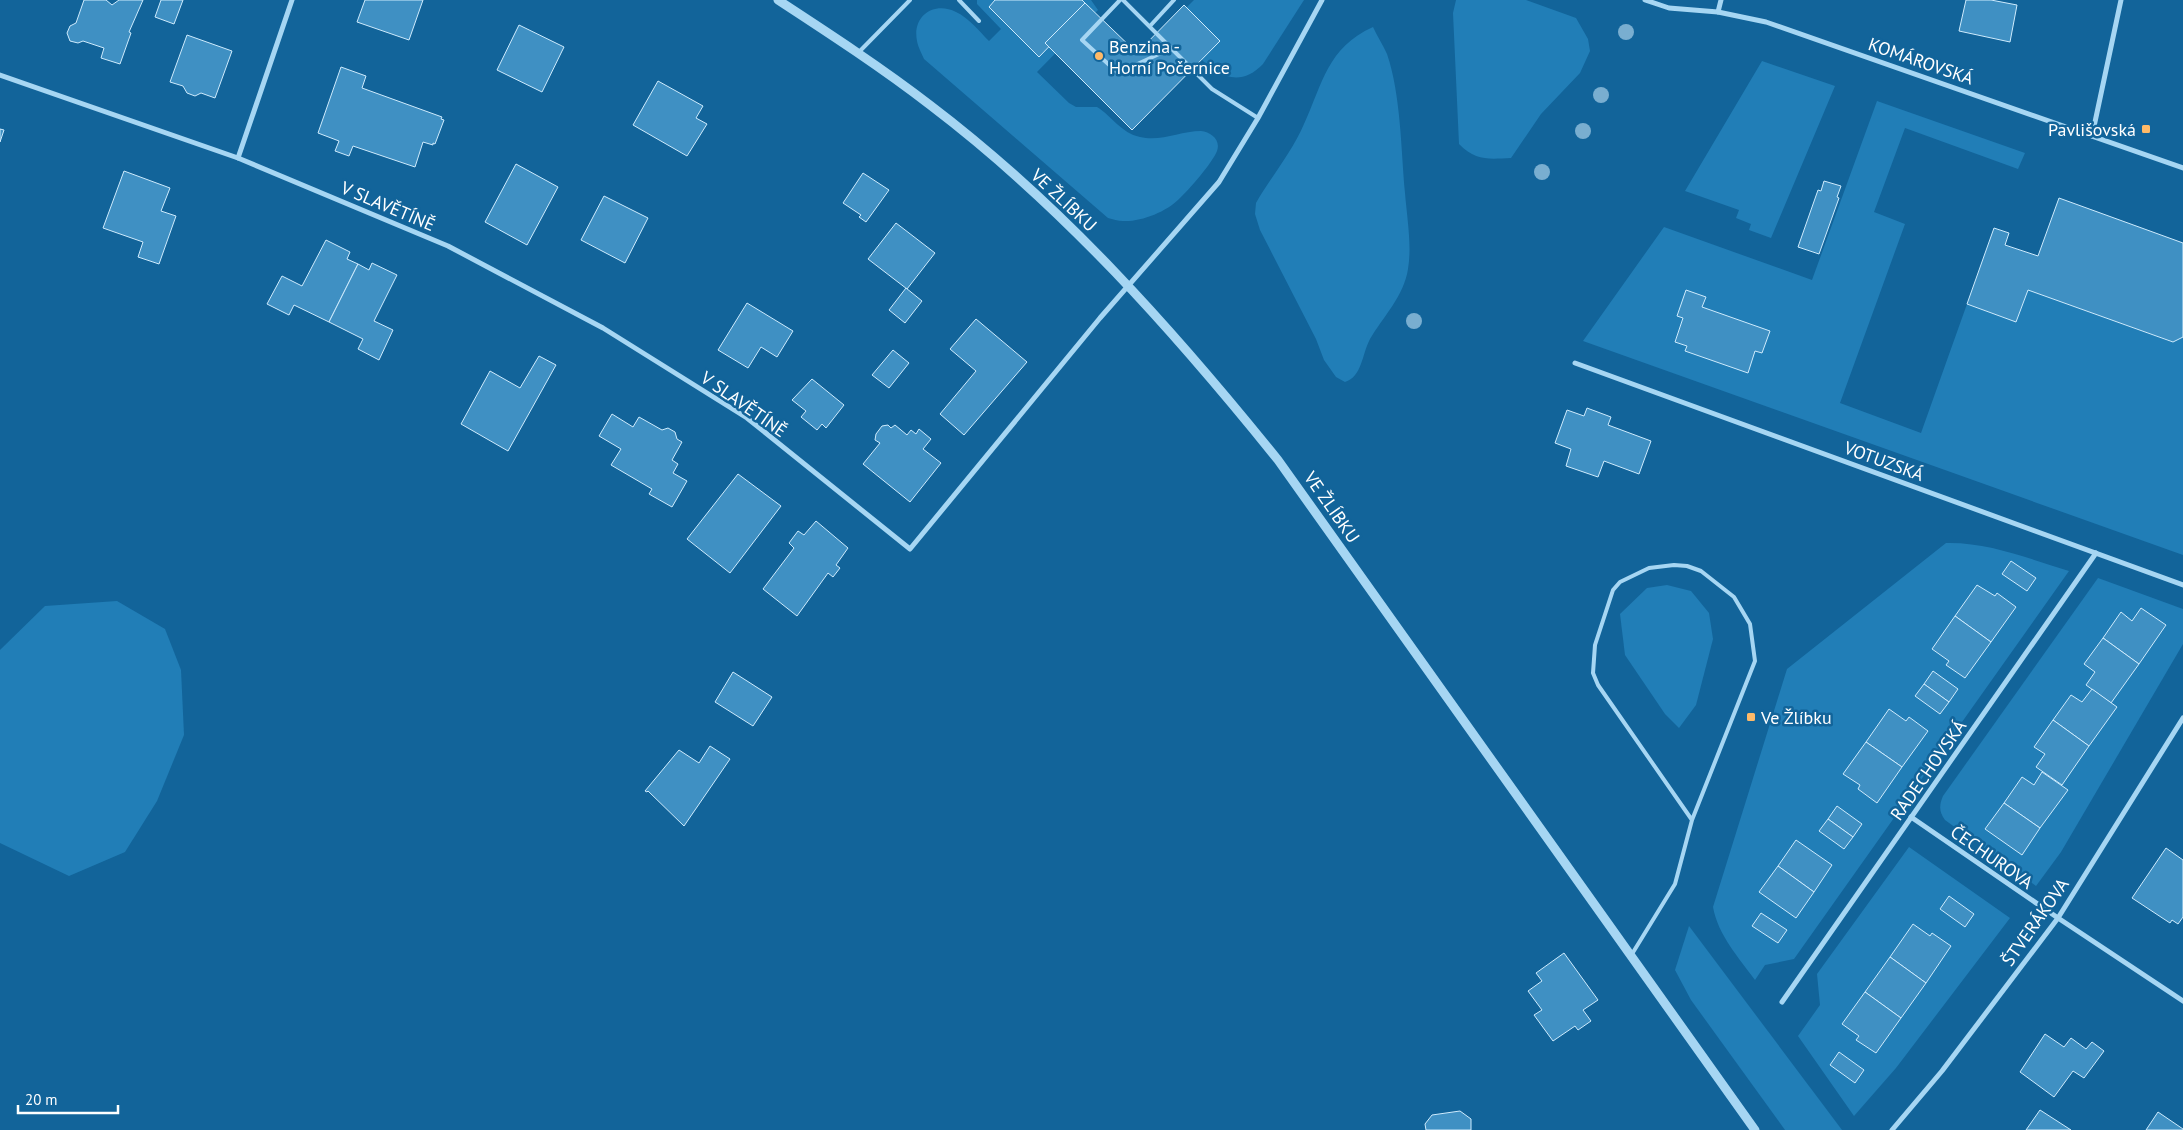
<svg xmlns="http://www.w3.org/2000/svg" width="2183" height="1130" font-family="'PT Sans',sans-serif">
<style>
.green{fill:#217eb7}
.building{fill:#3f90c3;stroke:#ceebfd}
.lines{fill:none;stroke-linecap:round;stroke-linejoin:round}
.service{stroke:#a6d6f3;stroke-width:4}
.minor{stroke:#a6d6f3;stroke-width:5}
.tertiary{stroke:#a6d6f3;stroke-width:9}
.tree{fill:#79aed0}
.poi-dot{fill:#ffba68;stroke:#12649a;stroke-width:2}
.labels{text-anchor:middle;dominant-baseline:central;stroke-width:5;stroke-linejoin:round;paint-order:stroke}
.poi-label{font-size:18px;fill:#fff;stroke:#12649a;text-anchor:start}
.street-label{font-size:18px;fill:#fff;stroke:#12649a}
</style>
<rect width="100%" height="100%" fill="#12649a"/>
<!-- green -->
<g class="green">
<path d="M977,0H995L989,7L1088,6L1082,0H1091L1098,10L1037,72L1069,103L1076,107H1097C1112,116 1121,133 1140,137C1161,142 1180,131 1201,131C1211,132 1221,140 1217,151C1213,162 1188,191 1179,199C1166,212 1141,222 1123,221C1118,221 1113,219 1108,218L924,59C922,54 918,47 917,41C912,16 934,1 956,12C969,18 979,31 989,41L1001,29L977,4Z"/>
<path d="M1194,0H1304L1263,64C1227,102 1191,50 1172,22Z"/>
<path d="M1456,0H1526L1576,18L1588,39L1590,51L1580,73L1541,114L1511,158C1488,159 1476,161 1459,144L1453,13Z"/>
<path d="M1373,27C1377,36 1383,45 1387,54C1401,95 1401,150 1405,193C1407,218 1412,245 1408,269C1404,296 1383,317 1370,339C1362,354 1362,377 1345,382L1336,377L1324,360L1316,339L1260,230L1255,214L1256,203C1271,177 1292,152 1304,124C1323,83 1327,48 1373,27Z"/>
<path d="M1762,61L1835,86L1771,238L1749,230L1751,224L1736,218L1739,210L1685,191Z"/>
<path d="M1877,101L2025,153L2018,169L1905,128L1874,212L1905,224L1840,403L1921,433L1967,304L2016,322L2028,290L2172,342L2183,337V555L1583,341L1664,227L1812,280Z"/>
<path d="M1946,543C1989,542 2029,559 2069,571L1794,959L1765,965L1755,980C1739,958 1718,935 1713,907L1787,669Z"/>
<path d="M2098,578L2183,609V644L2061,852L2036,886L1945,820C1939,812 1939,805 1943,796Z"/>
<path d="M1667,585L1691,591L1709,613L1713,639L1696,705L1679,728L1665,714L1625,655L1620,614L1647,588Z"/>
<path d="M117,601L165,629L181,670L184,735L157,801L125,852L69,876L0,843V650L45,606Z"/>
<path d="M1909,847L2010,918L1896,1068L1854,1116L1798,1036L1820,1005L1817,974Z"/>
<path d="M1689,926L1842,1130H1785L1691,1000L1675,970Z"/>
</g>
<!-- building -->
<g class="building">
<path d="M84,0H106L112,5L119,0H143L129,32L131,33L120,64L101,58L104,48L83,41L78,43L70,41L67,33L70,26L76,23Z"/>
<path d="M161,0H183L174,24L155,17Z"/>
<path d="M365,0H423L409,40L357,22Z"/>
<path d="M995,0H1082L1088,6L1039,57L989,7Z"/>
<path d="M1966,0H1991L2017,5L2010,42L1959,31Z"/>
<path d="M1085,3L1137,53L1184,5L1220,41L1132,130L1045,43Z"/>
<path d="M519,25L564,47L542,92L497,70Z"/>
<path d="M187,35L232,51L215,98L201,93L195,96L187,93L183,86L170,82Z"/>
<path d="M341,67L366,76L362,88L442,117L441,119L444,120L435,144L433,143V145L423,142L415,167L353,146L349,156L335,151L339,141L318,133Z"/>
<path d="M658,81L703,106L696,118L707,124L687,156L633,125Z"/>
<path d="M0,129L4,130L0,142Z"/>
<path d="M516,164L558,187L527,245L485,222Z"/>
<path d="M124,171L170,188L161,211L176,216L159,264L138,257L143,242L103,228Z"/>
<path d="M863,173L889,190L866,222L859,217L861,215L843,203Z"/>
<path d="M1824,181L1841,186L1837,197L1839,198L1819,254L1798,247L1818,190L1821,191Z"/>
<path d="M604,196L648,218L625,263L581,240Z"/>
<path d="M2059,198L2183,243V337L2173,342L2028,290L2016,322L1967,304L1994,228L2009,233L2005,245L2038,256Z"/>
<path d="M896,223L935,253L907,289L868,259Z"/>
<path d="M326,240L350,252L347,259L358,264L329,322L294,305L289,315L267,304L282,276L302,286Z"/>
<path d="M372,263L397,275L374,321L393,330L379,360L358,349L363,339L329,322L358,264L369,270Z"/>
<path d="M906,288L922,301L905,323L889,310Z"/>
<path d="M1686,290L1706,297L1702,307L1770,331L1762,353L1755,351L1748,373L1685,351L1687,346L1675,342L1683,318L1677,316Z"/>
<path d="M747,303L793,331L777,357L761,347L748,368L718,350Z"/>
<path d="M976,319L1027,362L964,435L940,414L976,371L950,349Z"/>
<path d="M893,350L909,363L889,388L872,375Z"/>
<path d="M539,356L556,365L508,451L461,424L490,371L520,388Z"/>
<path d="M812,379L844,405L826,428L822,424L817,430L801,417L806,411L792,400Z"/>
<path d="M1587,408L1611,417L1608,425L1651,441L1639,474L1604,461L1598,477L1566,466L1571,449L1555,443L1567,410L1584,416Z"/>
<path d="M612,414L633,427L639,417L662,430L668,428L675,432L677,439L682,442L672,460L678,464L673,473L687,481L672,507L649,494L652,489L611,465L621,449L599,436Z"/>
<path d="M888,425L891,428L895,425L907,435L911,430L916,434L919,429L931,439L923,449L941,463L910,502L863,464L880,443L875,440L876,434L882,426Z"/>
<path d="M738,474L781,506L730,573L687,539Z"/>
<path d="M816,521L848,548L836,565L840,568L833,577L828,573L797,616L763,589L794,548L789,543L798,531L804,535Z"/>
<path d="M2011,561L2036,578L2027,591L2002,574Z"/>
<path d="M1977,585L1995,596L1997,593L2016,607L1991,642L1955,616Z"/>
<path d="M2141,608L2166,625L2139,664L2103,638L2121,612L2132,621Z"/>
<path d="M1955,616L1991,642L1965,678L1946,665L1949,661L1932,649Z"/>
<path d="M2103,638L2139,664L2111,703L2086,685L2095,672L2084,664Z"/>
<path d="M1933,671L1958,689L1949,702L1924,684Z"/>
<path d="M733,672L772,697L753,726L715,702Z"/>
<path d="M1924,684L1949,702L1940,714L1915,696Z"/>
<path d="M2092,689L2117,707L2089,746L2053,720L2071,695L2082,702Z"/>
<path d="M1889,709L1906,721L1909,717L1928,731L1902,767L1866,742Z"/>
<path d="M2053,720L2089,746L2062,785L2036,767L2045,754L2034,747Z"/>
<path d="M1866,742L1902,767L1877,803L1858,789L1860,785L1843,774Z"/>
<path d="M710,746L730,759L684,826L648,791L647,792L645,791L679,750L699,763Z"/>
<path d="M2042,772L2068,790L2040,828L2004,803L2022,777L2034,785Z"/>
<path d="M2004,803L2040,828L2022,855L1985,829Z"/>
<path d="M1837,806L1862,824L1853,837L1828,819Z"/>
<path d="M1828,819L1853,837L1844,849L1819,831Z"/>
<path d="M1796,840L1832,865L1814,892L1778,866Z"/>
<path d="M2166,848L2183,860V917L2178,924L2172,920L2170,923L2132,898Z"/>
<path d="M1778,866L1814,892L1796,918L1759,892Z"/>
<path d="M1949,896L1974,914L1965,927L1940,909Z"/>
<path d="M1761,913L1787,930L1778,943L1752,926Z"/>
<path d="M1913,924L1930,936L1932,933L1951,946L1926,983L1890,957Z"/>
<path d="M1564,953L1598,1000L1583,1010L1591,1021L1578,1030L1575,1026L1553,1041L1534,1015L1542,1010L1528,991L1542,981L1536,973Z"/>
<path d="M1890,957L1926,983L1901,1018L1865,992Z"/>
<path d="M1865,992L1901,1018L1876,1053L1856,1040L1859,1036L1842,1024Z"/>
<path d="M2045,1034L2064,1047L2071,1038L2086,1049L2092,1042L2104,1051L2084,1078L2073,1071L2054,1097L2020,1072Z"/>
<path d="M1839,1052L1864,1070L1855,1083L1830,1065Z"/>
<path d="M2040,1110L2071,1130H2026Z"/>
<path d="M1460,1111L1471,1119V1130H1426L1425,1124L1432,1115Z"/>
<path d="M2158,1112L2183,1129V1130H2146Z"/>
</g>
<g class="lines">
<!-- service -->
<g class="service">
<path d="M959,0L979,21"/>
<path d="M1120,0L1082,40L1118,73L1172,48"/>
<path d="M1123,0L1212,89L1258,118"/>
<path d="M1150,26L1174,0"/>
<path d="M858,53L910,0"/>
<path d="M1632,954L1675,884L1692,820L1755,661L1750,624L1734,597L1701,571L1687,566L1674,565L1649,568L1620,582L1613,590L1595,645L1593,673L1598,685L1692,820"/>
</g>
<!-- minor -->
<g class="minor">
<path d="M1645,0L1669,8L1718,12L1766,22L2183,168"/>
<path d="M1718,12L1721,0"/>
<path d="M0,75L238,158L448,246L603,328L747,418L910,549L1100,318L1219,182L1258,118L1322,0"/>
<path d="M2092,136L2121,0"/>
<path d="M238,158L292,0"/>
<path d="M1575,363L2183,585"/>
<path d="M1911,817L2058,918L2183,1001"/>
<path d="M1782,1002L2096,553"/>
<path d="M1892,1130L1942,1071L2058,918L2183,718"/>
</g>
<!-- tertiary -->
<path class="tertiary" d="M778,0C830,34 882,68 930,105C1063,206 1174,331 1278,460L1755,1130"/>
</g>
<!-- trees -->
<g class="tree">
<circle cx="1626" cy="32" r="8"/>
<circle cx="1601" cy="95" r="8"/>
<circle cx="1583" cy="131" r="8"/>
<circle cx="1542" cy="172" r="8"/>
<circle cx="1414" cy="321" r="8"/>
</g>
<!-- markers -->
<g class="poi-dot">
<circle cx="1099" cy="56" r="5"/>
<rect x="2141" y="124" width="10" height="10" rx="2.5"/>
<rect x="1746" y="712" width="10" height="10" rx="2.5"/>
</g>
<g class="labels">
<!-- poi labels -->
<g class="poi-label">
<text x="1109" y="46">Benzina -<tspan x="1109" dy="21">Horní Počernice</tspan></text>
<text x="2136" y="129" text-anchor="end">Pavlišovská</text>
<text x="1761" y="717">Ve Žlíbku</text>
</g>
<!-- street labels -->
<g class="street-label">
<text transform="translate(1921 61) rotate(19)">KOMÁROVSKÁ</text>
<text transform="translate(1064 200) rotate(43)">VE ŽLÍBKU</text>
<text transform="translate(388 206) rotate(23)">V SLAVĚTÍNĚ</text>
<text transform="translate(744 404) rotate(35)">V SLAVĚTÍNĚ</text>
<text transform="translate(1884 461) rotate(20)">VOTUZSKÁ</text>
<text transform="translate(1332 507) rotate(55)">VE ŽLÍBKU</text>
<text transform="translate(1928 770) rotate(-55)">RADECHOVSKÁ</text>
<text transform="translate(1992 857) rotate(35)">ČECHUROVA</text>
<text transform="translate(2035 922) rotate(-55)">ŠTVERÁKOVA</text>
</g>
</g>
<!-- scale -->
<path d="M18 1105v8h100v-8" fill="none" stroke="#ffffff" stroke-width="2.5"/>
<text x="25" y="1105" font-size="15" fill="#ffffff" stroke="#12649a" stroke-width="4" paint-order="stroke">20 m</text>
</svg>
